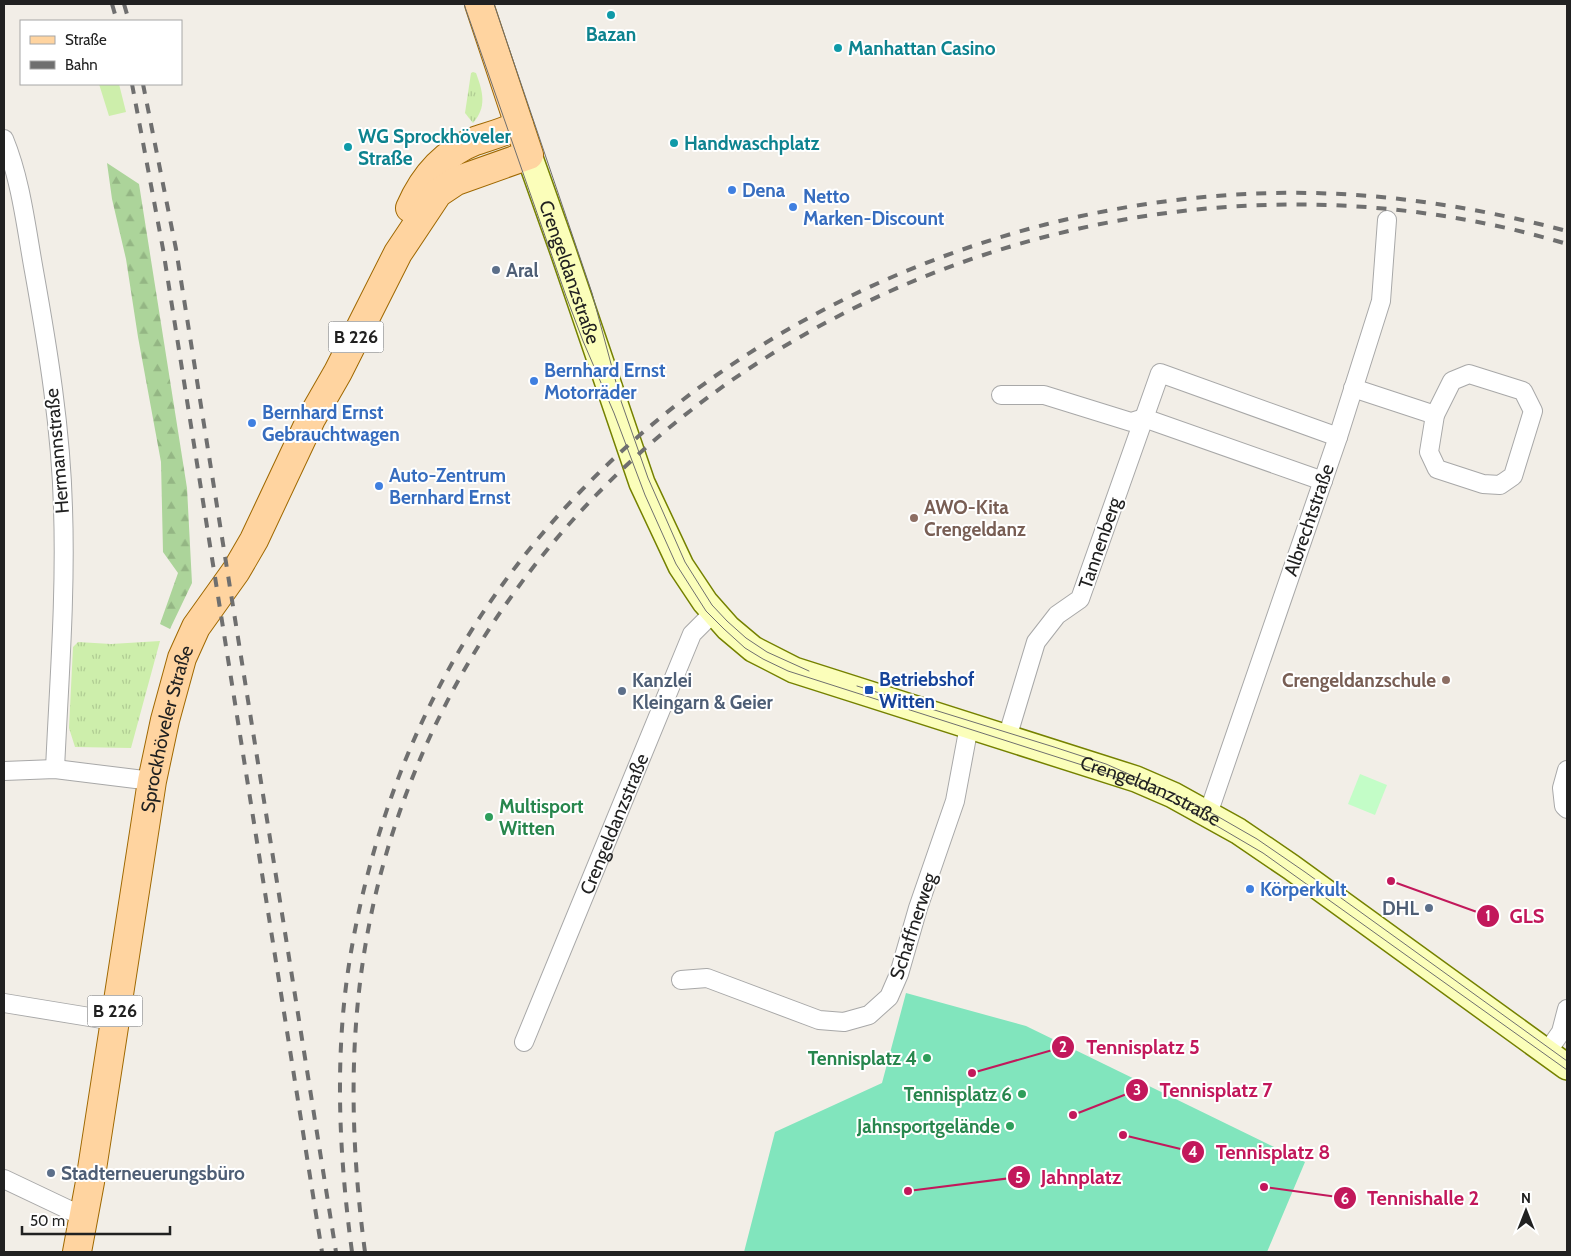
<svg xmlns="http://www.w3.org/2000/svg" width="1571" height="1256" font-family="Cabin,sans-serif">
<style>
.grass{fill:url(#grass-tufts)}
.forest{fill:url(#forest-firs)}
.park{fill:#c3fdc7}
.garden{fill:#cdeeab}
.pitch{fill:#81e5bd}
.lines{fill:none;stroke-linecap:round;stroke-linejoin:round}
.street-casing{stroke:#a8a8a8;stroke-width:20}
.secondary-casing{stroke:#758100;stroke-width:28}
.primary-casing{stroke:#9f6800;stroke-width:30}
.street{stroke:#fff;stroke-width:18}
.secondary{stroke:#fbfeba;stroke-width:25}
.primary{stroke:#ffd4a0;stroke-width:28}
.tram{stroke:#6f6f6f;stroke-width:1}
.rail{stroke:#6f6f6f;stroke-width:4;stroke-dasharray:10 10;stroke-linecap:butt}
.culture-dot{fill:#0f9aa8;stroke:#fff;stroke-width:2}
.shop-dot{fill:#3f7fe0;stroke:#fff;stroke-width:2}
.service-dot{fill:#5c6f8a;stroke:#fff;stroke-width:2}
.education-dot{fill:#8d6e63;stroke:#fff;stroke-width:2}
.transit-dot{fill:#1a4fb4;stroke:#fff;stroke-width:2}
.leisure-dot{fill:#2e9e5b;stroke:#fff;stroke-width:2}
.labels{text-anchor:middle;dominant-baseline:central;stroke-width:4;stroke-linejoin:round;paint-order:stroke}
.shield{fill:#fff;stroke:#646464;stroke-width:1}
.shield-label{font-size:18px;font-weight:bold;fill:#212121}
.culture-label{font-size:19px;font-weight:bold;fill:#0d838f;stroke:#fff;text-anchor:start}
.shop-label{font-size:19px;font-weight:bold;fill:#366cbe;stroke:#fff;text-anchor:start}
.service-label{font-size:19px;font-weight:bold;fill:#4e5e75;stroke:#fff;text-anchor:start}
.street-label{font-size:19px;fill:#212121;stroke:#fff}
.education-label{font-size:19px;font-weight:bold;fill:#785e54;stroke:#fff;text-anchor:start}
.transit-label{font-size:19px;font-weight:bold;fill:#164399;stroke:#fff;text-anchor:start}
.leisure-label{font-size:19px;font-weight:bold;fill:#27864d;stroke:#fff;text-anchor:end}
.leader{fill:none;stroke:#c2185b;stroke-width:2}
.callout-dot{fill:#c2185b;stroke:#fff;stroke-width:2}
.mark-label{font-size:15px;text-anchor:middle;font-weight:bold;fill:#fff}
.callout-label{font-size:20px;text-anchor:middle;font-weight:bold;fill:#c2185b;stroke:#fff;stroke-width:4;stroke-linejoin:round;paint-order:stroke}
</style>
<defs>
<pattern id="grass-tufts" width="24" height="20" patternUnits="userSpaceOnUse" patternTransform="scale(1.25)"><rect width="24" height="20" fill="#cdeeab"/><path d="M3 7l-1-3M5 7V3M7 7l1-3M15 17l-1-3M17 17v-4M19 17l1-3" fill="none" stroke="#b0cc93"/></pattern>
<pattern id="forest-firs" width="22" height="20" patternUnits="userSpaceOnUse" patternTransform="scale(1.25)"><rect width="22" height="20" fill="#acd49a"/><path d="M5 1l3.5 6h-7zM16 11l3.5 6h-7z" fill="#94b684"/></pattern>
</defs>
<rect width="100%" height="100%" fill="#f2eee7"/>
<!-- grass -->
<g class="grass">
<path d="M473,72L476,73C483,92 487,107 473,123L465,113L471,73Z"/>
<path d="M160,641L131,748L75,747L69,728L73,647L78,642L111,644Z"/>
</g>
<!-- forest -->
<path class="forest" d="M107,163L139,184L187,488L192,583L170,629L160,624L178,573L163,552L161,462L138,337L126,259L112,199Z"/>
<!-- park -->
<path class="park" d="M1360,774L1387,785L1375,815L1348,804Z"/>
<!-- garden -->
<path class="garden" d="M99,84H119L126,112L109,116Z"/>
<!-- pitch -->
<path class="pitch" d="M906,993L1026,1026L1305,1162L1267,1252H744L775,1132L882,1083Z"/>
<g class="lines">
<defs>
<g id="street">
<path d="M4,139C21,180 26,227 34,271C48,349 61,429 63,508C66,595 59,682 55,769"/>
<path d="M1469,374L1523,391L1533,411L1513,476L1500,485L1483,484L1437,469L1429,452L1435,415L1452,381Z"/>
<path d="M1353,388L1435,415"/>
<path d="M1001,395H1044L1131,422L1144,418L1323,481"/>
<path d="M1007,738L1036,642L1057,615L1080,599L1160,373L1338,437"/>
<path d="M1567,770L1562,788L1564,806L1567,809"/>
<path d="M4,771L55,769L152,781"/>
<path d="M1208,814L1338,437L1381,301L1387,220"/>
<path d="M681,980L707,978L819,1020L844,1022L869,1015L889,997L899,974L918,908L955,801L969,726"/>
<path d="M4,1003L114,1021"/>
<path id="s1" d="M524,1042L692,634L714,612"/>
<path d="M1547,1052L1561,1032L1567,1009"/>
<path d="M4,1179L84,1217"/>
</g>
<g id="secondary">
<path id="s2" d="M529,155L563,251L642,483L681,566L705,602L728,628L753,649L794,670L1136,779L1173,795L1238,831L1291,867L1567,1067"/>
</g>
<g id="primary">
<path d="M410,208C423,178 444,153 475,141C490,136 505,132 519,125"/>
<path id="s3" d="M77,1252L90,1182L152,781L165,720L182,658L196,627L236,571L254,540L311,419L338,372L398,253L438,193L456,181L529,155L479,4"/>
</g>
</defs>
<!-- street casing -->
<use href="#street" class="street-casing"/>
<!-- secondary casing -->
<use href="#secondary" class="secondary-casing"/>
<!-- primary casing -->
<use href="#primary" class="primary-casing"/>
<!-- street -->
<use href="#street" class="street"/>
<!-- secondary -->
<use href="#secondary" class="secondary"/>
<!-- primary -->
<use href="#primary" class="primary"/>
<!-- tram -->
<g class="tram">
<path d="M464,4L566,296L583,341L614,413L645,495L676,564L706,611L724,629L745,648L763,659L788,671L1082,765L1135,784L1188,809L1263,853L1567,1070"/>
<path d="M494,4L592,293L621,401L648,478L685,562L712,605L727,621L746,638L767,652L809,671"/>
<path d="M857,686L1054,747L1106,764L1185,799L1217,816L1257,839L1305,872L1567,1061"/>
</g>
<!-- rail -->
<g class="rail">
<path d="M112,4L117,21"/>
<path d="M124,4L129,21"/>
<path d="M132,84L163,249L322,1252"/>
<path d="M143,84L176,249L336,1252"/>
<path d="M352,1252C339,1155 334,1056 350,958C370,836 414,717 482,614C655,353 965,199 1276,193C1375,191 1472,206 1567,231"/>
<path d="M365,1252C344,1095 349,948 405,797C574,339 1108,106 1567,244"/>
</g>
</g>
<!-- markers -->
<g class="culture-dot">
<circle cx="611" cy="15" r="5"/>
<circle cx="838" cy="48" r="5"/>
<circle cx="674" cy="143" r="5"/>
<circle cx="348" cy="147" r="5"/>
</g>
<g class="shop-dot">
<circle cx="732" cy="190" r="5"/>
<circle cx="793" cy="207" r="5"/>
<circle cx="534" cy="381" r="5"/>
<circle cx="252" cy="423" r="5"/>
<circle cx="379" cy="486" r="5"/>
<circle cx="1250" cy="889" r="5"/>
</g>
<g class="service-dot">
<circle cx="496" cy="270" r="5"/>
<circle cx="622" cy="691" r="5"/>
<circle cx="1429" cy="908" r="5"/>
<circle cx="51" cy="1173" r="5"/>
</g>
<g class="education-dot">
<circle cx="914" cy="518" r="5"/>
<circle cx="1446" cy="680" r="5"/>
</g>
<rect class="transit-dot" x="864" y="685" width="10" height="10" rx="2.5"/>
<g class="leisure-dot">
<circle cx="489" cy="817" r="5"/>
<circle cx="927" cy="1058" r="5"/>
<circle cx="1022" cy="1094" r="5"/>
<circle cx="1010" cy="1126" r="5"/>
</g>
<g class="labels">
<!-- shield labels -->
<g class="shield">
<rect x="328.5" y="321.5" width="55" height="31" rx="4"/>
<rect x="87.5" y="995.5" width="55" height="31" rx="4"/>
</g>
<g class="shield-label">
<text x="356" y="337">B 226</text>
<text x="115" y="1011">B 226</text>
</g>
<!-- culture labels -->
<g class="culture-label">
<text x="611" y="34" text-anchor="middle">Bazan</text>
<text x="848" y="48">Manhattan Casino</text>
<text x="358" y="136">WG Sprockhöveler<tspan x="358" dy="22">Straße</tspan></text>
<text x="684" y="143">Handwaschplatz</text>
</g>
<!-- shop labels -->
<g class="shop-label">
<text x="742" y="190">Dena</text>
<text x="803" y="196">Netto<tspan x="803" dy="22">Marken-Discount</tspan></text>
<text x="544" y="370">Bernhard Ernst<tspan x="544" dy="22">Motorräder</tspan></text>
<text x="262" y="412">Bernhard Ernst<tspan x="262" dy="22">Gebrauchtwagen</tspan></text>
<text x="389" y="475">Auto-Zentrum<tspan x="389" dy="22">Bernhard Ernst</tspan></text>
<text x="1260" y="889">Körperkult</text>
</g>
<!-- service labels -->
<g class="service-label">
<text x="506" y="270">Aral</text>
<text x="632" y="680">Kanzlei<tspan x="632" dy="22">Kleingarn &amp; Geier</tspan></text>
<text x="1419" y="908" text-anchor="end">DHL</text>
<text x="61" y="1173">Stadterneuerungsbüro</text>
</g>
<!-- street labels -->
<g class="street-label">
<text stroke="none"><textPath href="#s2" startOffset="124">Crengeldanzstraße</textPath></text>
<text transform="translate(57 451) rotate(-95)">Hermannstraße</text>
<text transform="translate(1309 520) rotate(-71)">Albrechtstraße</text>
<text transform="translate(1100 543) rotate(-71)">Tannenberg</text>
<text stroke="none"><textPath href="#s3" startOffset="531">Sprockhöveler Straße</textPath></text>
<text stroke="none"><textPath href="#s2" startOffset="972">Crengeldanzstraße</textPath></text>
<text stroke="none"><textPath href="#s1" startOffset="236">Crengeldanzstraße</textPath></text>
<text transform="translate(913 926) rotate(-72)">Schaffnerweg</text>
</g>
<!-- education labels -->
<g class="education-label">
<text x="924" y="507">AWO-Kita<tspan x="924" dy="22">Crengeldanz</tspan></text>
<text x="1436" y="680" text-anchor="end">Crengeldanzschule</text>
</g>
<!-- transit labels -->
<g class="transit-label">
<text x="879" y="679">Betriebshof<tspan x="879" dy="22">Witten</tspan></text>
</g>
<!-- leisure labels -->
<g class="leisure-label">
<text x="499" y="806" text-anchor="start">Multisport<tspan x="499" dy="22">Witten</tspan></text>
<text x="917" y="1058">Tennisplatz 4</text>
<text x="1012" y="1094">Tennisplatz 6</text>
<text x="1000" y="1126">Jahnsportgelände</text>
</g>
</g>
<!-- callouts -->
<path class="leader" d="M1391 881L1488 916M972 1073L1063 1047M1073 1115L1137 1090M1123 1135L1193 1152M908 1191L1019 1177M1264 1187L1345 1198"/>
<g class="callout-dot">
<circle cx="1391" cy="881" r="5"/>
<circle cx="972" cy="1073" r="5"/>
<circle cx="1073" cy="1115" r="5"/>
<circle cx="1123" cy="1135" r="5"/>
<circle cx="908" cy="1191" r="5"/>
<circle cx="1264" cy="1187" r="5"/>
<circle cx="1488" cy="916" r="12"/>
<circle cx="1063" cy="1047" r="12"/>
<circle cx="1137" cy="1090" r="12"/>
<circle cx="1193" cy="1152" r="12"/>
<circle cx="1019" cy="1177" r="12"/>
<circle cx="1345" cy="1198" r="12"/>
</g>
<g class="mark-label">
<text x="1488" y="921">1</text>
<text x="1063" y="1052">2</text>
<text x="1137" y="1095">3</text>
<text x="1193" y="1157">4</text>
<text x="1019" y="1183">5</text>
<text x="1345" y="1204">6</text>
</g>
<g class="callout-label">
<text x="1527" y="923">GLS</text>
<text x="1143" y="1054">Tennisplatz 5</text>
<text x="1216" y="1097">Tennisplatz 7</text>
<text x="1273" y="1159">Tennisplatz 8</text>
<text x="1081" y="1184">Jahnplatz</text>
<text x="1423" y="1205">Tennishalle 2</text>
</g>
<!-- border -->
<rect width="1571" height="1256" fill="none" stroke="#212121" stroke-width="10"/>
<!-- legend -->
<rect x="20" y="20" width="162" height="65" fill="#ffffff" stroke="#a6a6a6"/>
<rect x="30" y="36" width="25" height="8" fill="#ffd4a0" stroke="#a6a6a6"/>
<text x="65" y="45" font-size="15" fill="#212121">Straße</text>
<rect x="30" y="61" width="25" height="8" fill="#6f6f6f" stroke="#a6a6a6"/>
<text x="65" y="70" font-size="15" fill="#212121">Bahn</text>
<!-- north arrow -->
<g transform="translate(1526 1211)" stroke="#ffffff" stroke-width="4" paint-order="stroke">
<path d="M0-4L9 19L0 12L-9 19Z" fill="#212121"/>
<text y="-8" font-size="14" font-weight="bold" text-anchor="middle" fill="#212121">N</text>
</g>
<!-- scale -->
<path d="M22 1226v8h148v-8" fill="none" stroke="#212121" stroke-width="2.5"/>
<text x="30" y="1226" font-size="15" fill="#212121" stroke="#ffffff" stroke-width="4" paint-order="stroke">50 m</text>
</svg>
